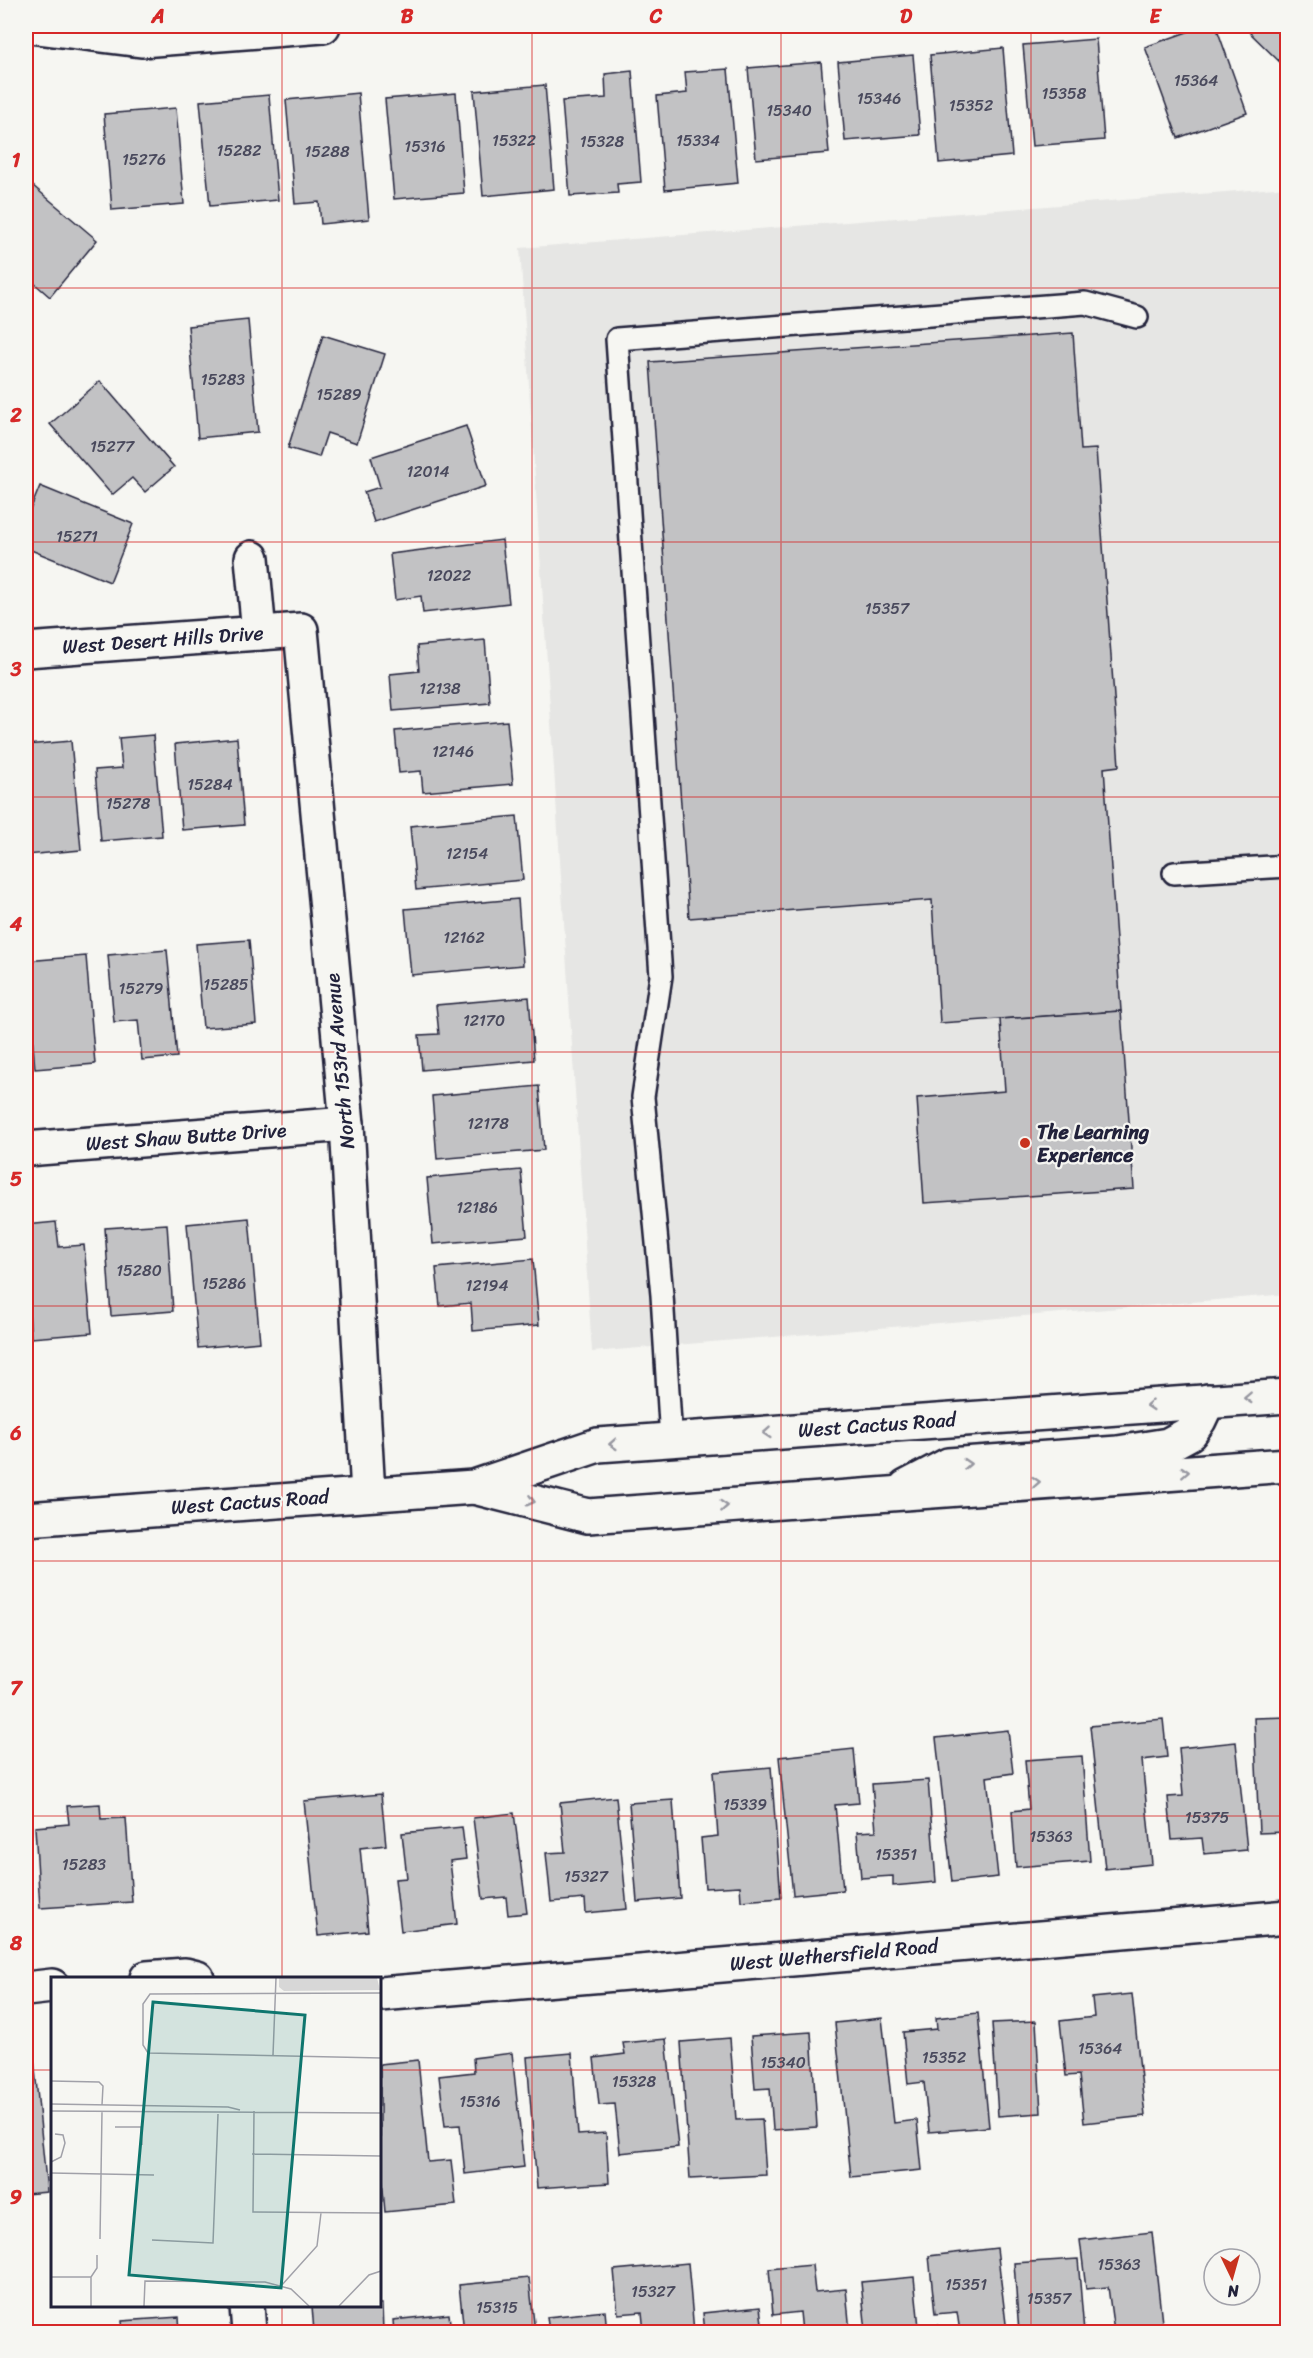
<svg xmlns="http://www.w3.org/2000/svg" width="1313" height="2358" font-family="Sriracha,sans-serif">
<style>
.built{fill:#e6e6e4}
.building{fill:#c2c2c4;stroke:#22223b;stroke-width:1.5}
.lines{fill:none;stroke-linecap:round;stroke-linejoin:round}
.lane-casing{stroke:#22223b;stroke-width:26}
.street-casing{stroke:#22223b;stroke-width:38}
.secondary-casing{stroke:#22223b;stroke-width:38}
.lane{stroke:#f6f6f2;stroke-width:21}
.street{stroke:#f6f6f2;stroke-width:33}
.secondary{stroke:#f6f6f2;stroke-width:33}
.oneway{stroke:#9797a0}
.grid{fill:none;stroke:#d62828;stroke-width:1.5;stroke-opacity:0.55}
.poi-dot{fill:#c8321e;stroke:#f6f6f2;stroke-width:2}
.labels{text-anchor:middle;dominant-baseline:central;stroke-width:4.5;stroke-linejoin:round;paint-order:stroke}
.number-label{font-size:16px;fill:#4a4a5d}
.street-label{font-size:20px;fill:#22223b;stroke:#f6f6f2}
.poi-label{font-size:20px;font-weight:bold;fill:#22223b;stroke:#f6f6f2;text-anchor:start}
.inset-road{fill:none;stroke:#a1a1a9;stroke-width:1.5}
.view{fill:#0f766e;fill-opacity:0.15;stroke:#0f766e;stroke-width:3}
.inset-edge{fill:none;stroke:#22223b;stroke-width:3}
.neatline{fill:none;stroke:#d62828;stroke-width:2}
.grid-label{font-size:20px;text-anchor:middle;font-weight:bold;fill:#d62828}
</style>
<rect width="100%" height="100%" fill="#f6f6f2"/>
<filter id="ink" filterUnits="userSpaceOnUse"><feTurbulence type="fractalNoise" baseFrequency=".0167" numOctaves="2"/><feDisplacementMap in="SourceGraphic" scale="12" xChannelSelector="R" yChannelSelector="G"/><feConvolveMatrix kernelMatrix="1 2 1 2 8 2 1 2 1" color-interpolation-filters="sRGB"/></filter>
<g filter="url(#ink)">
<!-- built -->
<path class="built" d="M1287,187V1294L592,1352L520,248Z"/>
<!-- building -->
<g class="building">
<path d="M1204,26H1216L1247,113L1178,138L1145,47Z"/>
<path d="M1243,26H1288V70Z"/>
<path d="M1096,39L1104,140L1032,146L1023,45Z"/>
<path d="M1003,48L1012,156L939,163L930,55Z"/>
<path d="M913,55L920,135L845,141L838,62Z"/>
<path d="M821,62L829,153L756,159L748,68Z"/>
<path d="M728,69L738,183L665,190L657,96L687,93L685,72Z"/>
<path d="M632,71L641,182L617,184L618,193L570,196L562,101L606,98L605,74Z"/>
<path d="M545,85L554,189L483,196L474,91Z"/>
<path d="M358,93L369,219L321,224L319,202L295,204L286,100Z"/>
<path d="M456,93L464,193L394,199L385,99Z"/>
<path d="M269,95L278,200L210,206L200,101Z"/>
<path d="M176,108L184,204L112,210L104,114Z"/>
<path d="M26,180L97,240L50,297L26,276Z"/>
<path d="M248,320L258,432L198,438L188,326Z"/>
<path d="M1073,333L1081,450L1096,449L1119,766L1104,768L1121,1011L940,1023L932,900L689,918L650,362Z"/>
<path d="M323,335L385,354L357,443L327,433L319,457L288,448Z"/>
<path d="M100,381L174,467L145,492L132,478L112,495L50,424Z"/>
<path d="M466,426L486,486L374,522L364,492L380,487L371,457Z"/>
<path d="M40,486L133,524L110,582L26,548V520Z"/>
<path d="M502,540L509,603L423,613L421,596L395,600L390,554Z"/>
<path d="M485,640L490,703L393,711L390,674L419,671L417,646Z"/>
<path d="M507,721L513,784L423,792L421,771L399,773L395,731Z"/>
<path d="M153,735L162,836L101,841L95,770L122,768L119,738Z"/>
<path d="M237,738L244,825L182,830L175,744Z"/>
<path d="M71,741L81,850L26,855V745Z"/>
<path d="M517,816L523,880L416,890L410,826Z"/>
<path d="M518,899L523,965L411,975L405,909Z"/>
<path d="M249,940L256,1024L203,1028L196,944Z"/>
<path d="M167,950L177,1057L142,1060L138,1020L114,1022L108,955Z"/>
<path d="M86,956L95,1064L35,1069L26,961Z"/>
<path d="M529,997L534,1060L422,1070L419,1035L439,1034L436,1005Z"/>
<path d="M1121,1011L1134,1189L924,1203L917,1098L1005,1091L1000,1019Z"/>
<path d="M539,1086L544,1150L437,1159L432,1096Z"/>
<path d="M521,1170L527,1236L433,1244L427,1178Z"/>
<path d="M249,1218L260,1342L198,1348L187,1224Z"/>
<path d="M56,1222L59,1247L84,1245L92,1333L31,1338L26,1272V1225Z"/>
<path d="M167,1224L173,1311L111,1316L105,1228Z"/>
<path d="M533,1259L539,1325L473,1331L471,1303L440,1306L436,1268Z"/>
<path d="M1288,1717V1832L1259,1833L1254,1718Z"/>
<path d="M1163,1719L1167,1757L1142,1760L1152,1864L1105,1869L1090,1726Z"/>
<path d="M1008,1730L1013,1773L987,1777L998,1877L952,1882L936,1738Z"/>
<path d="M1236,1742L1247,1850L1204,1854L1202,1838L1172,1840L1168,1797L1183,1796L1179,1748Z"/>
<path d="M854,1749L859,1803L835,1805L843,1890L793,1895L779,1757Z"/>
<path d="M1082,1756L1090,1861L1016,1867L1012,1811L1029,1809L1025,1760Z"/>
<path d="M771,1767L781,1898L741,1901L740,1886L705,1888L701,1838L718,1836L713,1772Z"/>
<path d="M928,1780L936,1882L893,1886V1876L861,1878L857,1832L876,1831L872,1784Z"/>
<path d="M381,1794L386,1845L360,1848L368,1931L318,1936L304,1801Z"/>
<path d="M616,1797L627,1909L586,1913L585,1899L551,1902L546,1853L565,1852L560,1803Z"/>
<path d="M673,1800L680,1898L637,1902L629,1803Z"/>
<path d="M100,1804L101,1819L126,1818L132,1902L40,1908L35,1827L69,1824L67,1806Z"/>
<path d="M514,1813L527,1913L508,1915L506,1897L483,1899L473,1818Z"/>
<path d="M462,1827L466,1859L450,1861L457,1924L401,1931L395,1879L407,1878L402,1833Z"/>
<path d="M1132,1994L1145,2116L1084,2123L1079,2075L1066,2076L1060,2021L1094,2017L1092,1998Z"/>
<path d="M978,2013L989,2127L929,2132L924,2082L908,2084L903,2032L937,2029L936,2018Z"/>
<path d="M882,2018L894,2123L917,2120L922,2170L851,2177L835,2023Z"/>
<path d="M1036,2021L1041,2113L998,2116L992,2023Z"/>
<path d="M811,2032L817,2127L773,2130L770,2088L755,2089L751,2036Z"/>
<path d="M730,2038L736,2120L762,2119L766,2175L690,2179L681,2042Z"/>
<path d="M666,2039L678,2147L620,2153L615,2104L599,2105L594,2058L625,2054L623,2043Z"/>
<path d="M512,2053L524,2167L465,2174L460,2125L445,2126L439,2076L474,2072L473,2058Z"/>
<path d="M572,2053L578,2135L606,2133L609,2183L537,2188L527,2057Z"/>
<path d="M34,2059L47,2192L26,2194V2060Z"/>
<path d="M418,2060L428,2162L451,2160L456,2205L385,2212L380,2156V2064Z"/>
<path d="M1152,2232L1163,2332H1114L1108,2287L1086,2289L1080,2240Z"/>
<path d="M997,2248L1007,2332H960L957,2312L935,2314L929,2256Z"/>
<path d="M1078,2259L1084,2332H1019L1014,2263Z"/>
<path d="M688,2263L694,2332H644L642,2312L618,2314L614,2270Z"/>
<path d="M812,2265L815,2292L846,2289L850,2332H802L800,2312L773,2315L769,2269Z"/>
<path d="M914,2277L919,2327L937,2325V2332H866L861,2282Z"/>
<path d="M529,2278L535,2332H483V2329L464,2332L459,2285Z"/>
<path d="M380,2304H382L383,2332H314L312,2306Z"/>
<path d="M760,2307L763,2332H705L703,2313Z"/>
<path d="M605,2311L607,2332H549L547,2317Z"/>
<path d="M449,2314L451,2332H394L393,2320Z"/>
<path d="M179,2317L180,2332H123L122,2321Z"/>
</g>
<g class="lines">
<defs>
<g id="lane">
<path d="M1174,873L1288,866"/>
<path d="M671,1440L662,1295L643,1097L661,976L617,339L1085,303L1137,317"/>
</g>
<g id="street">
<path d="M29,26L141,40L323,26"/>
<path d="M252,558L259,633"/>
<path d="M26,650L301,630L347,1124L368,1494"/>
<path d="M26,1149L347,1124"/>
<path d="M147,1978L185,1975L197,1978"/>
<path d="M26,1989L52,1986"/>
<path d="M380,1994L1288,1917"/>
<path d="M247,2306L249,2332"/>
</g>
<g id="secondary">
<path d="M474,1487L588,1516L1288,1465"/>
<path d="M906,1487L948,1465L1118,1453L1168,1445L1190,1433L1199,1420L1208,1401"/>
<path d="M26,1519L474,1487L598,1445L1288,1396"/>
</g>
</defs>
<!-- lane casing -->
<use href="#lane" class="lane-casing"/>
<!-- street casing -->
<use href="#street" class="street-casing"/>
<!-- secondary casing -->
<use href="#secondary" class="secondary-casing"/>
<!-- lane -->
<use href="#lane" class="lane"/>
<!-- street -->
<use href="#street" class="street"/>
<!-- secondary -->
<use href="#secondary" class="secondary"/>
</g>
<!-- one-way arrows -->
<defs><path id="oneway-chevron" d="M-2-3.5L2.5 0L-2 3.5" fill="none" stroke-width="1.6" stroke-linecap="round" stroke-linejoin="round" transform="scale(1.5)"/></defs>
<g class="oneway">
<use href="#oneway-chevron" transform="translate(1248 1398) rotate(177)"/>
<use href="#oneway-chevron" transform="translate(1150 1405) rotate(176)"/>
<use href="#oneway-chevron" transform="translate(767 1433) rotate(176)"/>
<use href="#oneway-chevron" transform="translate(613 1444) rotate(176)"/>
<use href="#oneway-chevron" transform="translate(967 1464) rotate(-4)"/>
<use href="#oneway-chevron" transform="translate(1185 1472) rotate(-3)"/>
<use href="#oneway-chevron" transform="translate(1036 1482) rotate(-4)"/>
<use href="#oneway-chevron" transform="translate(531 1501) rotate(14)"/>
<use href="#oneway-chevron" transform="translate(724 1506) rotate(-4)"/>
</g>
</g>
<!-- grid -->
<path class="grid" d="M282,26V1978M532,26V2332M781,26V2332M1031,26V2332M26,288H1288M26,542H1288M26,797H1288M26,1052H1288M26,1306H1288M26,1561H1288M26,1816H1288M26,2070H52M380,2070H1288M282,2306V2332"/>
<!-- markers -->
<circle class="poi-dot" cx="1025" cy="1143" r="6"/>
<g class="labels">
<!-- number labels -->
<g class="number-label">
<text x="1196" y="80">15364</text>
<text x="1064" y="93">15358</text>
<text x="879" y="98">15346</text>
<text x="971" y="105">15352</text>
<text x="789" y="110">15340</text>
<text x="514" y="140">15322</text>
<text x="698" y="140">15334</text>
<text x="602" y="141">15328</text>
<text x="425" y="146">15316</text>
<text x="239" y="150">15282</text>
<text x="327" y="151">15288</text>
<text x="144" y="159">15276</text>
<text x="223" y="379">15283</text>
<text x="339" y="394">15289</text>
<text x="112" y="446">15277</text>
<text x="428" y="471">12014</text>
<text x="77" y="536">15271</text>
<text x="449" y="575">12022</text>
<text x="887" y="608">15357</text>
<text x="440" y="688">12138</text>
<text x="453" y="751">12146</text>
<text x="210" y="784">15284</text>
<text x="128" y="803">15278</text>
<text x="467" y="853">12154</text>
<text x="464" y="937">12162</text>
<text x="226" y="984">15285</text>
<text x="141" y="988">15279</text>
<text x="484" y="1020">12170</text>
<text x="488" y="1123">12178</text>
<text x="477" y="1207">12186</text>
<text x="139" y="1270">15280</text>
<text x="224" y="1283">15286</text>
<text x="487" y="1285">12194</text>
<text x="745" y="1804">15339</text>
<text x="1207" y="1817">15375</text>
<text x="1051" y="1836">15363</text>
<text x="896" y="1854">15351</text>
<text x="84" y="1864">15283</text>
<text x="586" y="1876">15327</text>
<text x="1100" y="2048">15364</text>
<text x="944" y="2057">15352</text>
<text x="783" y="2062">15340</text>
<text x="634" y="2081">15328</text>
<text x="480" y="2101">15316</text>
<text x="1119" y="2264">15363</text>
<text x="966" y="2284">15351</text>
<text x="653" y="2291">15327</text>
<text x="1049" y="2298">15357</text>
<text x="497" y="2307">15315</text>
</g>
<!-- street labels -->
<g class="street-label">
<text transform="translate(163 640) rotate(-4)">West Desert Hills Drive</text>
<text transform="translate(340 1061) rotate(-95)">North 153rd Avenue</text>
<text transform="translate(186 1137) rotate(-4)">West Shaw Butte Drive</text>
<text transform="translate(877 1425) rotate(-4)">West Cactus Road</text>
<text transform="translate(250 1502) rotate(-4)">West Cactus Road</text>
<text transform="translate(834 1955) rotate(-5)">West Wethersfield Road</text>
</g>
<!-- poi labels -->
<g class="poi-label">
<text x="1037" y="1132">The Learning<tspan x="1037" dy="23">Experience</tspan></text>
</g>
</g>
<!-- overview -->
<g transform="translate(51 1977)">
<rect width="330" height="330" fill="#f6f6f2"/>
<path d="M228,1H326L329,13L233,14L228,10Z" fill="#d7d7d7"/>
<path class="inset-road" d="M330,16L99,17L92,27V68L97,76L330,81M222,78L225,1M0,104L48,105L52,109L51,128M0,127L177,130L189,133M0,134L330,136M203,134L202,235L330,236M64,150H90L91,168M201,177L330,179M0,185L10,180L14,166L12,158L4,157M0,196L103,198M49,262L51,135M101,263L162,266L167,137M0,300H40M40,300V329M40,300L46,291V278M230,309L266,269L270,236M93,329L94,304L214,305L240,312L258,329M288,329L318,298L330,294"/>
<path class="view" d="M102,25L254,38L230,311L78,298Z"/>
<rect width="330" height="330" class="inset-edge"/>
</g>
<!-- margin -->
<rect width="1313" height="2358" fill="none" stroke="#f6f6f2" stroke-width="66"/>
<!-- north arrow -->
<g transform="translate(1232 2277) rotate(175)"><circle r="28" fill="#f6f6f2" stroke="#a1a1a9" stroke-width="1.5"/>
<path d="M0-4.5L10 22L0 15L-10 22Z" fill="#c8321e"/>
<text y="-9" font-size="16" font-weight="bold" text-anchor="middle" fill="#22223b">N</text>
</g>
<rect x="33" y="33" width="1247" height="2292" class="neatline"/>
<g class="grid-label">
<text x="158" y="23">A</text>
<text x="407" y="23">B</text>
<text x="656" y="23">C</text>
<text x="906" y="23">D</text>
<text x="1155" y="23">E</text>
<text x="16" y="167">1</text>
<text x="16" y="422">2</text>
<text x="16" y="676">3</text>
<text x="16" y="931">4</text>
<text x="16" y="1186">5</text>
<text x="16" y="1440">6</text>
<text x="16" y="1695">7</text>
<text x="16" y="1950">8</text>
<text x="16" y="2204">9</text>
</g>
</svg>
